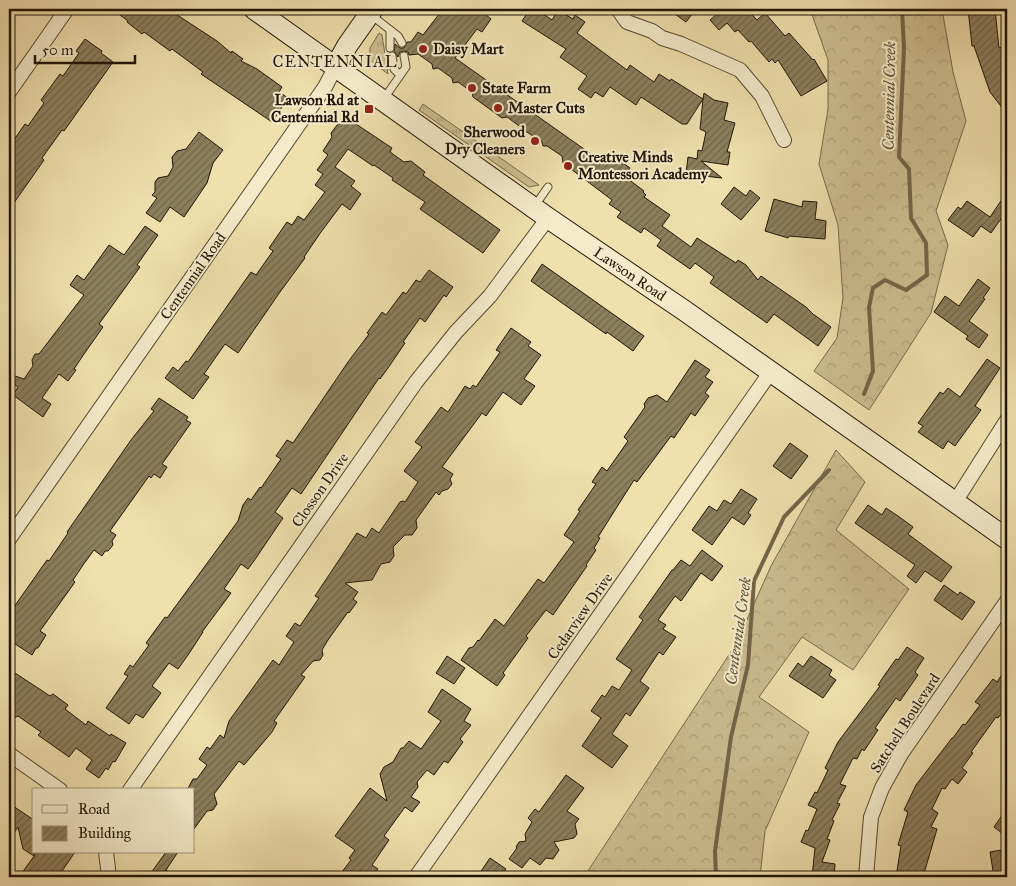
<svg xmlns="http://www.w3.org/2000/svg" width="1016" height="886" font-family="'IM FELL Great Primer',serif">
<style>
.grass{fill:url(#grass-tufts);stroke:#76694a}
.forest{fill:url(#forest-crowns);stroke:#76694a}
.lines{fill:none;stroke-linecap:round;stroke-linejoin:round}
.stream{stroke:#736548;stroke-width:4}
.building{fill:url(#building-hatch);stroke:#211505}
.lane-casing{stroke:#54482f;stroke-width:9}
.street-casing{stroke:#54482f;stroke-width:16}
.secondary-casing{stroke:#211505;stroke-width:22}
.lane{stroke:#f5ebca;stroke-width:7}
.street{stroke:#f5ebca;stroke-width:14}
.secondary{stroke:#f5ebca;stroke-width:20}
.poi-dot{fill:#8f2418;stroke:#f5ebca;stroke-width:2}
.labels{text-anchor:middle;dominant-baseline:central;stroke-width:4;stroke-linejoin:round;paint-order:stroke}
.poi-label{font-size:15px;font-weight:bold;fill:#211505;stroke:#f5ebca;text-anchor:start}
.street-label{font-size:15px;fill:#211505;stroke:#f5ebca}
.neighbourhood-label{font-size:16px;letter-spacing:1px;fill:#211505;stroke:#f5ebca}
.water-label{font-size:16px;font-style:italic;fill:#5e5137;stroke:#f5ebca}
</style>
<defs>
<pattern id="grass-tufts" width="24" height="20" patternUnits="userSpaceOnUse" patternTransform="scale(1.25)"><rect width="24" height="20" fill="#ccbd90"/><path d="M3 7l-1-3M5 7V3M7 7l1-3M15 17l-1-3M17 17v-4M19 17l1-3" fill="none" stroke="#afa27b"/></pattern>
<pattern id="forest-crowns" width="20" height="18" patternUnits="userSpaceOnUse" patternTransform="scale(1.25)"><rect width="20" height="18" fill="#ccbd90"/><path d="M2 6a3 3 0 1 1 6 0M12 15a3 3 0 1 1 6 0" fill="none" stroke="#afa27b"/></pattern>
<pattern id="building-hatch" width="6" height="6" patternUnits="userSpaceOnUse" patternTransform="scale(1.25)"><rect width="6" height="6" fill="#8c7f5c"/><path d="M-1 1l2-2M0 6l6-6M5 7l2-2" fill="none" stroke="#72674a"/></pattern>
</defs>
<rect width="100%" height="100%" fill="#efe0ad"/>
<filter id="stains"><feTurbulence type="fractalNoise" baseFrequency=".004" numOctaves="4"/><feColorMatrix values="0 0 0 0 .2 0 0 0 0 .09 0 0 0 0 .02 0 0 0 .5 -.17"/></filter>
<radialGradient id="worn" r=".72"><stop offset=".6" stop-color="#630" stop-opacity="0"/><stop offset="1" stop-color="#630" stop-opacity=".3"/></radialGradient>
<!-- grass -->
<g class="grass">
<path d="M379,33L382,35L388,74L370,60V48Z"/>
<path d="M423,104L539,185L529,187L419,110Z"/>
</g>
<!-- forest -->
<g class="forest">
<path d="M810,9H942L953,72L966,121L936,211L948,245L931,313L869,410L814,371L837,338L843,298L838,225L819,164L828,109V60Z"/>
<path d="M836,450L865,482L836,530L909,589L853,670L802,637L759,697L809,732L765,831L760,877H584L736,644L771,566Z"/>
</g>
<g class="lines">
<!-- stream -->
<g class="stream">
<path d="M864,394L873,371L869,307L873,288L885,280L906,290L927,275L926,243L911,218L909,169L899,157L904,48L902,9"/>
<path d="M716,877L715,851L731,737L748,665L754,581L784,517L829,470"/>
</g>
</g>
<!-- building -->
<g class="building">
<path d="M112,9H168L217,41L231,53L232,51L243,59L241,61L257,69L282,87L279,92L288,98L272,122L201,74L203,72L172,49L170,51L144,32L142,34L127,22L128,21Z"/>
<path d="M443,9H479L491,19L482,32L477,29L455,58L601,161L608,152L630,168L624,176L644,191L643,192L646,195L644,197L670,215L662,226L691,247L697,238L736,263L738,260L746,265L758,280L761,276L806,307L813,314L831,327L818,346L774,314L767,323L710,283L714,277L695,263L690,269L657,246L661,240L644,228L641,233L617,217L621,212L609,204L612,200L563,163L562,156L547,146H543L542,142L527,132H523L522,128L507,117L502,118L473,97L472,92L458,82L453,83L452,78L438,68L433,69L432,64L418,54L409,55L408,52L404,51L400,52L398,57L394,51L395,44L400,48H404L407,42H411L418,32L423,35Z"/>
<path d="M530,9H536L552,20L558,10L573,19L575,15L585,22L577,33L627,70L630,65L654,82L659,74L670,81L671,79L703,99L704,93L714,100L728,103L724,120L735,123L727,152H730L728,165L701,161L722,178L686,174L688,157L697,159L698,150L702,151L706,132L700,129L703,99L687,124H682L641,97L636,105L610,87L603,97L595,92L591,98L578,89L587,76L560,57L566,49L522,21Z"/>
<path d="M668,9H696L686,22Z"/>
<path d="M723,9H747L757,20L765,13L785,36L789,33L813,60L814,59L827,81L801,96L778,60L775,63L772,59L769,62L751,41L749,42L738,30L735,32L727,23L719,30L710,20Z"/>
<path d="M968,9H995L999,48L1007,46V61L1001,63L1007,80V114L990,92L974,46H972Z"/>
<path d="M85,39L102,51L101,53L113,62L64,131L62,130L42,158L44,160L9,210V147L25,124L28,126L44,103L41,100L60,74L63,76L79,53L76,51Z"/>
<path d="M344,116L392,148L390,152L404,162L411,161L425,172L423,175L500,230L483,253L420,209L425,202L392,180L393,178L374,165L373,166L348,149L335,167L355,181L351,186L361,194L350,210L342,204L321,232L304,257L305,258L280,292L238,353L225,344L204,374L209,377L193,399L165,378L173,367L178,371L186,361L188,362L251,272L256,275L273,251L269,248L287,222L292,225L298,216L304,220L325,192L315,185L323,174L317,170L328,155L323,151L332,137L331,133Z"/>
<path d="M199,132L223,150L213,163L207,183L184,217L170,207L160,222L146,213L157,198L152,195L155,192V182L158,178L168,176L173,167L172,157L177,151L186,149Z"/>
<path d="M734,187L746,196L750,190L760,198L741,220L721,204Z"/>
<path d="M1007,192V219L1003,216L991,233L981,226L973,237L948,220L958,207L961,209L967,201L990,217Z"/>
<path d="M774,199L802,207L803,201L817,202L815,219L826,221L825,239L789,236L788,238L765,231Z"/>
<path d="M145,226L158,235L137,265L140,267L99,324L103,327L84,354L74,369L76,370L68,381L59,374L42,398L51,404L43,417L13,395L18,387L9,381V374L24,379L33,366L32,360L35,354H39L84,295L70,285L77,275L84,280L109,245L124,255Z"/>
<path d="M542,264L644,336L633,351L607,332L606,334L531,281Z"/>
<path d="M429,270L453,287L446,297L444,295L425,322L420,318L403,342L405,343L388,368L380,379L379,378L301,494L292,488L275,512L283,518L256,558L248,569L241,564L224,589L231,593L202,632H203L188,655L178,669L169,663L152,686L161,693L143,718L136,714L129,724L106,708L128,676L124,674L130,665L133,667L149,645L146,643L165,617L167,618L238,521L243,505L248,498L251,500L260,487L261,488L281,459L276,456L287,440L293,443L348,362L369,334L367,333L382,312L386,315L403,292L406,294L416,280L420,282Z"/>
<path d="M978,279L990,288L983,298L985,299L969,321L988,335L979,348L966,339L968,336L934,312L945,296L959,306Z"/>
<path d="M511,328L531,342L528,346L541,355L524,379L535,386L521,405L503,392L486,416L482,413L442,467L453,474L450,479L452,484L448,489L442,491L439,495L436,492L416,520L417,528L412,535H405L393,547L394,556L390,562L381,564L372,580L345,583L358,592L353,599L357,602L349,613L348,612L328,640L322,650L323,655L320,660L313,661L301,675L305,677L274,721L277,723L272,732L244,765L239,761L214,794L217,804L213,810L207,811L194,829V790H187L193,779H197L207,765L199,759L207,747L210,749L220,735L224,738L229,721L273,660L279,665L294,642L286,636L295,623L300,626L319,598L315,596L357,533L366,538L372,528L379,533L400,502L403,501L405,502L418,482L404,471L422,447L415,442L441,407L448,412L465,386L470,389L473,385L476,387L500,352L496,350Z"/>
<path d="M987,359L1000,368L975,406L981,410L955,446L948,441L943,449L918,432L923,426L918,423L940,392L943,394L948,388L960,397Z"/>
<path d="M695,360L710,370L705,377L713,382L705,393L709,396L695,416L691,413L674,438L671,436L637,482L634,480L598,537L600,538L594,548L596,550L586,565L587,566L553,615L546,610L526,636L528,638L503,673L505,675L497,686L461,660L469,648L473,647L478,640L479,641L495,619L504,626L538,579L544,583L574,542L564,535L580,511L578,510L596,484L592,482L602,467L607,471L628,441L624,437L645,407L644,404L648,398L657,395L667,402Z"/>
<path d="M159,398L188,417L186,420L191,423L162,464L167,467L160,478L154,474L151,478L149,476L110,531L116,535L112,541L113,545L108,551H105L102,556L94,550L83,565L73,580L75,582L40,631L46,635L38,648H36L32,655L9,640V614L47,560L49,561L68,533L67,532L131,440L154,411L151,409Z"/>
<path d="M790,443L808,456L791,479L773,466Z"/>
<path d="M741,489L757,499L748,513L751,515L744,525L732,517L712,545L692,530L709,506L717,511L724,500L731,504Z"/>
<path d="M868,505L882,515L886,508L898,516L913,527L908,534L952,567L941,582L925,571L916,583L907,576L915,565L855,523Z"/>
<path d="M702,550L723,566L712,581L701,573L681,601L675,596L658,620L666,625L663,629L676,637L663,655L659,652L640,681L649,688L630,716L626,713L612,734L628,746L612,768L582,746L601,718L591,711L602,695L605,697L612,686L619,690L632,670L616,659L643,620L639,617L672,570H673L681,560L690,566Z"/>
<path d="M944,585L958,595L960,592L975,602L962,620L934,600Z"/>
<path d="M907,647L924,658L915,672L918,675L900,701L896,698L875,728L878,730L864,751L862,749L857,759L853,758L840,784L846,786L837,803L840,804L832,820L834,821L827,839L830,840L822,862L835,864L834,877H812L815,848L801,842L806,830L808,831L817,809L808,805L815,792L817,793L828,770L825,768L838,742L880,686L878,685L886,673L896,659L898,660Z"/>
<path d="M447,656L465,668L454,684L436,673Z"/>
<path d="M811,656L832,670L829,675L836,680L823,698L789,676L798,663L803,667Z"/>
<path d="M1007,667V706L998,718L996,717L971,752L973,753L962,768L967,772L958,784L952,779L945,789L942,788L932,809L938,813L931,827L937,829L923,877H896L901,846L898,845L908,812L904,810L916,785L952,738H953L963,724L965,725L980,705L975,702L993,679L997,682Z"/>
<path d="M9,669L50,696L53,694L68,705L65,709L86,725L88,721L110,736L111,734L126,743L115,762L113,761L108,770L106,768L99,778L86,769L92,760L76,748L69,757L38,735L41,732L18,716L14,718L9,715Z"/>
<path d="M442,689L471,709L464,721L471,725L460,739L463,742L448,763L444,761L434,775L427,770L417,782L418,787L411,797L420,802L412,812L405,807L384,836L389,840L372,865L378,869L372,877H338L351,860L349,858L355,850L335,836L370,788L387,801L380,774L384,767L393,762L401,748H403L409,741L421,749L441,721L428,712Z"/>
<path d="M566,775L584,788L567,811L579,819L575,824L577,834L574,838L554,842L559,850L553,859L546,858L540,865L530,858L522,868L509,859L517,848L516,847L519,842L526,841L525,834L532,822L528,818L535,809L539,812Z"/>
<path d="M13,806L34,820V856L23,849L18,827L9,840V819L15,811Z"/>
<path d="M1007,808V837L994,827Z"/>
<path d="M1007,849V877H994L990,852Z"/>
<path d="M37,852H75L58,877H19Z"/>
<path d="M166,852H178L166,870L176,877H148Z"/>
<path d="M490,858L506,869L500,877H477Z"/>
</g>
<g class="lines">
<defs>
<g id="lane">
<path d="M371,15L398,36L402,43"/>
<path d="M390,30V48"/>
<path d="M392,56L394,69L400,75"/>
<path d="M383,100L406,67L404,56"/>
<path d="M534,207L548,187"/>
</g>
<g id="street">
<path d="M620,9V12L627,22L652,31L662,38L681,44L740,70L762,96L784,140"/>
<path d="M9,92L67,9"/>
<path d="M955,502L1007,420"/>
<path d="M9,539L325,87L336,66"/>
<path d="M9,754L60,790"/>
<path d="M130,790L416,382L456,332L490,296L548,218"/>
<path d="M106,852L109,877"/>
<path d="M416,877L770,373"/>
<path d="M866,877L871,817L882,788L901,754L1007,601"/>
</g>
<g id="secondary">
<path d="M254,9L548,218L685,311L1007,539"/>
<path d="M336,66L347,46L373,9"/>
</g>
</defs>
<!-- lane casing -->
<use href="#lane" class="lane-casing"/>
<!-- street casing -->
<use href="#street" class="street-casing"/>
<!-- secondary casing -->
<use href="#secondary" class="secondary-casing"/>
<!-- lane -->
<use href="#lane" class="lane"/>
<!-- street -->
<use href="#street" class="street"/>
<!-- secondary -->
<use href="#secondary" class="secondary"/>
</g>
<!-- markers -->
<g class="poi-dot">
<circle cx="423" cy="49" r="5"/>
<circle cx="472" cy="88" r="5"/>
<circle cx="498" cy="108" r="5"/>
<rect x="364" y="104" width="10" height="10" rx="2.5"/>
<circle cx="535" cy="141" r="5"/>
<circle cx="568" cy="166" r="5"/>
</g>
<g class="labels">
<!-- poi labels -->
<g class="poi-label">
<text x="433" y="49">Daisy Mart</text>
<text x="482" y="88">State Farm</text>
<text x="359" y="100" text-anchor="end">Lawson Rd at<tspan x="359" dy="17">Centennial Rd</tspan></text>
<text x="508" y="108">Master Cuts</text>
<text x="525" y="132" text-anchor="end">Sherwood<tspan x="525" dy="17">Dry Cleaners</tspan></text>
<text x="578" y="157">Creative Minds<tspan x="578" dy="17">Montessori Academy</tspan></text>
</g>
<!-- street labels -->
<g class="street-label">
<text transform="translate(630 274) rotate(34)">Lawson Road</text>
<text transform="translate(193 276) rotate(-55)">Centennial Road</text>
<text transform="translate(320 490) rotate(-55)">Closson Drive</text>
<text transform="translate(580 616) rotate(-55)">Cedarview Drive</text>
<text transform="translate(905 723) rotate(-57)">Satchell Boulevard</text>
</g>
<!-- neighbourhood labels -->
<g class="neighbourhood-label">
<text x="335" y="61">CENTENNIAL</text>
</g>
<!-- water labels -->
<g class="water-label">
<text transform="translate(889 96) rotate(-89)">Centennial Creek</text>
<text transform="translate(738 631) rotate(-82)">Centennial Creek</text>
</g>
</g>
<!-- margin -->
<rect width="1016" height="886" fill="none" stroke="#efe0ad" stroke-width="30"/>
<rect x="10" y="10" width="996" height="866" fill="none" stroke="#211505" stroke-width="2.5"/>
<rect x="15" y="15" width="986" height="856" fill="none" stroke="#211505"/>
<!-- legend -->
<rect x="32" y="788" width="162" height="65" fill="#f5ebca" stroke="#a0957b"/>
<rect x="42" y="805" width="25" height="8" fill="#f5ebca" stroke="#a0957b"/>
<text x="78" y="814" font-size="15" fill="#211505">Road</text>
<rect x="42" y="826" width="25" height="15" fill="url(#building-hatch)" stroke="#a0957b"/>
<text x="78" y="838" font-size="15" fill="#211505">Building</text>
<!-- scale -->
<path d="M35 55v8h100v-8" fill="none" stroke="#211505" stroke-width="2.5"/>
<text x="42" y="55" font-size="15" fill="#211505" stroke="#f5ebca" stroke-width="4" paint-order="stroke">50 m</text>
<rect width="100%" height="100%" filter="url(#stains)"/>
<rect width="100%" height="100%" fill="url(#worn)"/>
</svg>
